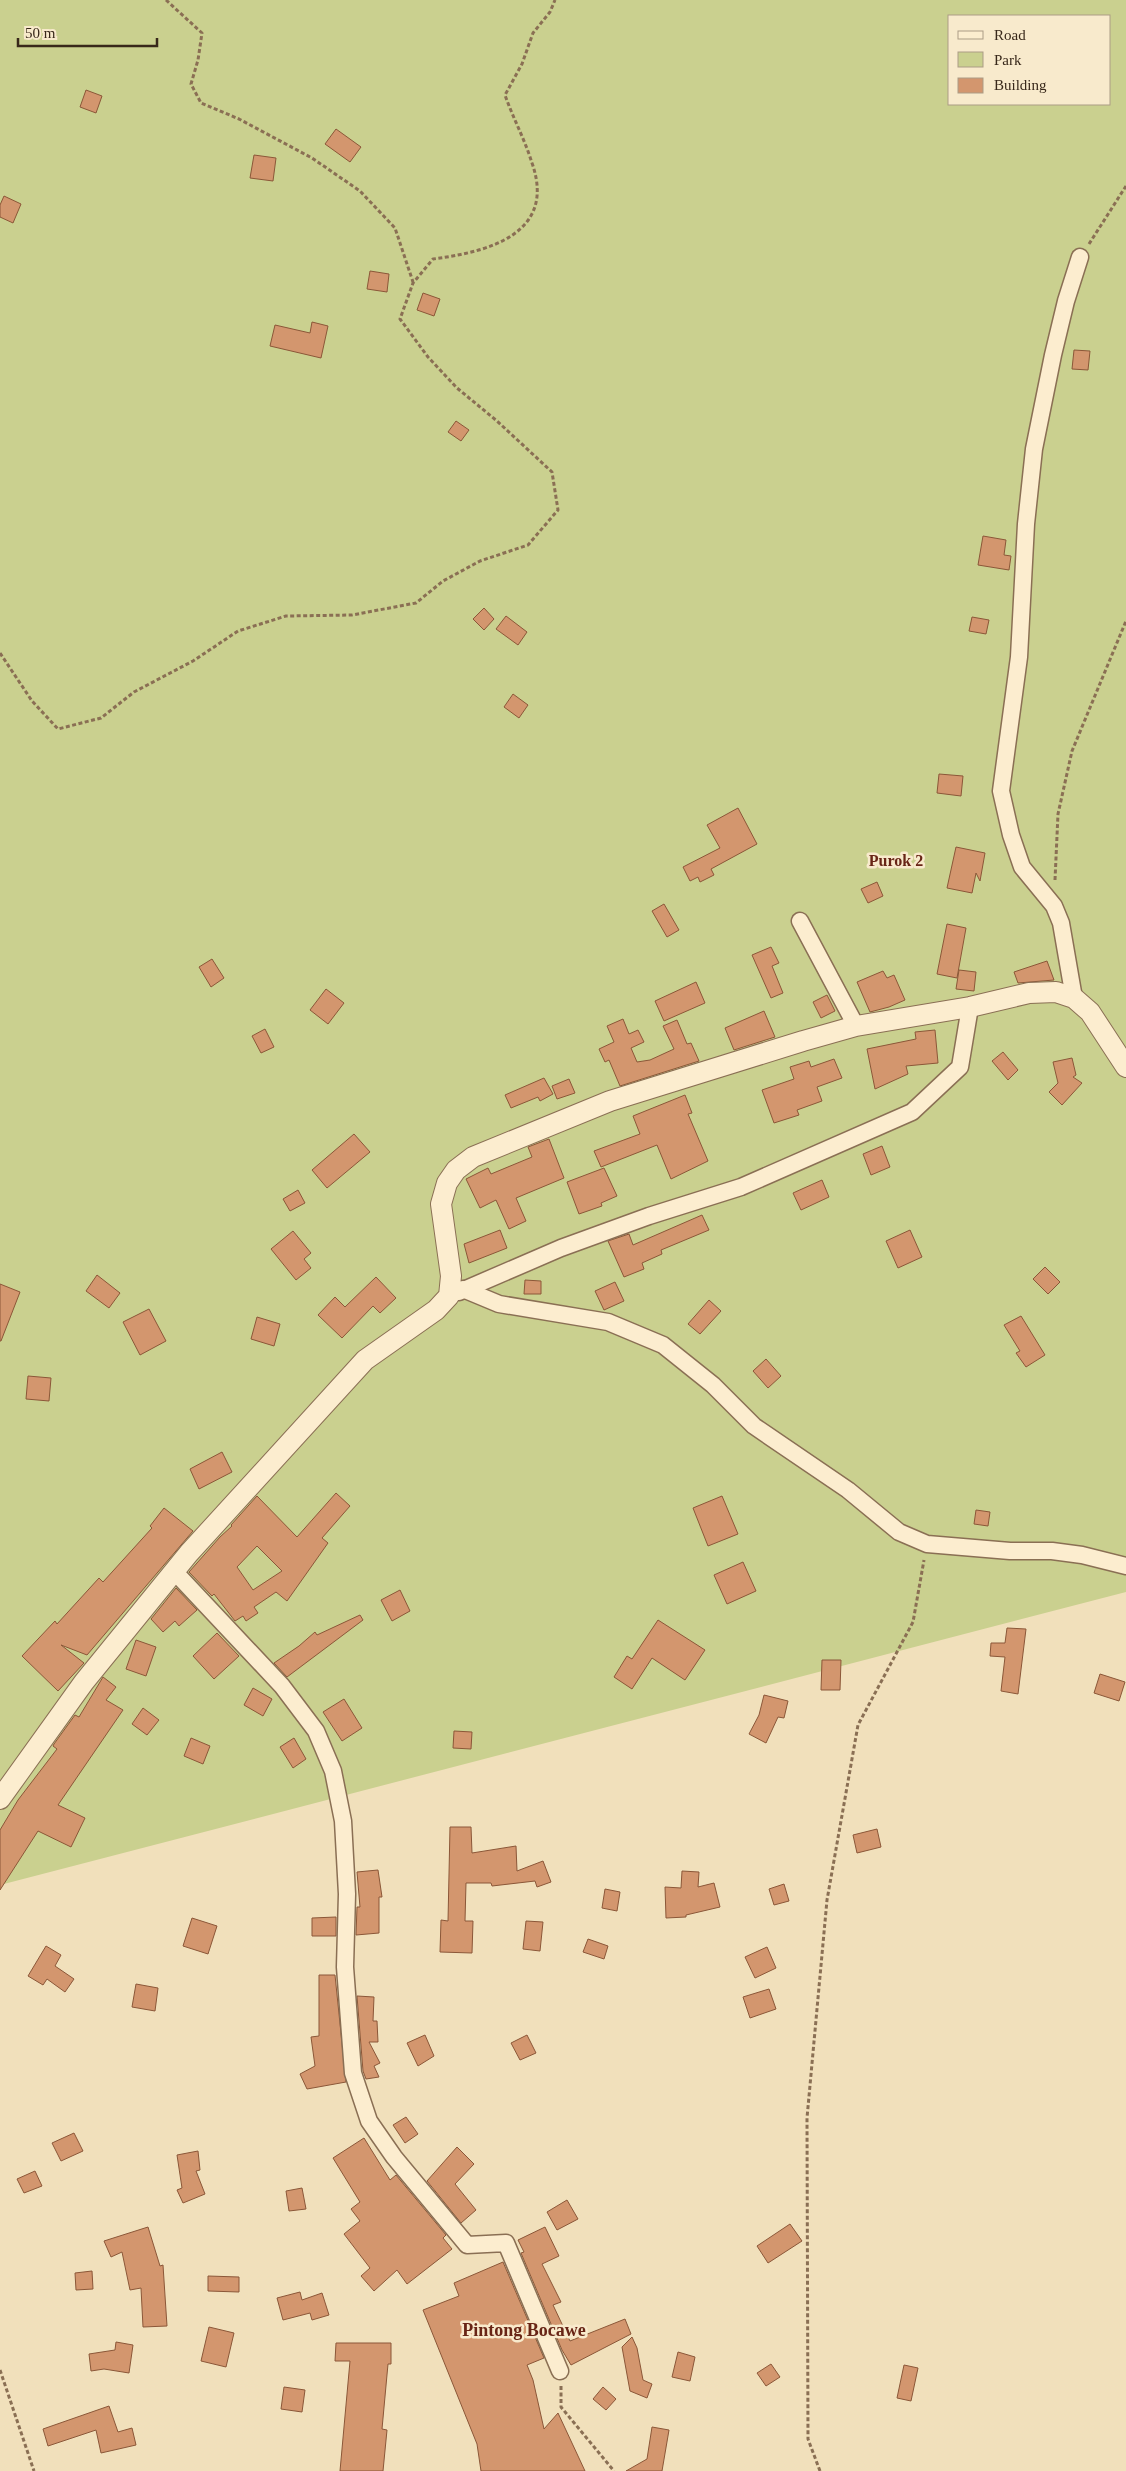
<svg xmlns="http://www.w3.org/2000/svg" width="1126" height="2471" font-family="'Times New Roman',serif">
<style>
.green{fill:#cad08f;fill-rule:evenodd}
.building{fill:#d3966e;stroke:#8b5738;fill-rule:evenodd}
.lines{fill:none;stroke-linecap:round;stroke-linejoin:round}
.minor-casing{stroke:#8a6f54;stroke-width:19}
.tertiary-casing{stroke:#8a6f54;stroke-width:22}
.path{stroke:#8a6f54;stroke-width:3;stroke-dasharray:4 2.5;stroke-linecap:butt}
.minor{stroke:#fcedcf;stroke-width:16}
.tertiary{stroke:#fcedcf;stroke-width:20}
.labels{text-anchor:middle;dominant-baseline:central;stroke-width:5;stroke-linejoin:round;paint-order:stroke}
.neighbourhood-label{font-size:16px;font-weight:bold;fill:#682516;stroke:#f8eacc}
.quarter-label{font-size:18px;font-weight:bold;fill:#682516;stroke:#f8eacc}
</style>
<rect width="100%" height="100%" fill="#f1e0bb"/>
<!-- green -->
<path class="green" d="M0,0H1126V1592L0,1885ZM950,16H1110V104H950Z"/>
<!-- building -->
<g class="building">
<path d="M86,90L102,96L96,113L80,107Z"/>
<path d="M336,129L361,147L350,162L325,144Z"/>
<path d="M254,155L276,158L273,181L250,178Z"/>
<path d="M4,196L21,204L13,223L0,217V205Z"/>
<path d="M370,271L389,274L387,292L367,289Z"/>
<path d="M423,293L440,299L434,316L417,310Z"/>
<path d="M312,322L328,326L321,358L270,346L275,325L310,333Z"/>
<path d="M1074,350L1090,351L1088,370L1072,369Z"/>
<path d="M456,421L469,430L461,441L448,432Z"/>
<path d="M983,536L1006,540L1004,555L1011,556L1009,570L978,565Z"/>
<path d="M484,608L494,619L484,630L473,619Z"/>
<path d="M506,616L527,632L518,645L496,629Z"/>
<path d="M972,617L989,620L986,634L969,631Z"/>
<path d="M513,694L528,705L519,718L504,707Z"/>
<path d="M939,774L963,776L961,796L937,793Z"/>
<path d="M738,808L757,844L711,869L714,875L700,882L698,877L690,881L683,867L720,848L707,825Z"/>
<path d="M956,847L985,853L980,881L976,873L972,893L947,888Z"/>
<path d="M877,882L883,896L868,903L861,889Z"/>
<path d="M664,904L679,930L667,937L652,911Z"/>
<path d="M947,924L966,928L957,978L937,974Z"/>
<path d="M771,947L779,963L772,966L783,993L771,998L752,955Z"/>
<path d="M212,959L224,978L211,987L199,967Z"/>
<path d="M1047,961L1054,980L1018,983L1014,972Z"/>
<path d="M959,970L976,972L974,991L956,989Z"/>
<path d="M883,971L887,978L894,975L905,1000L889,1007L870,1012L857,982Z"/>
<path d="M696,982L705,1003L664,1021L655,1001Z"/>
<path d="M326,989L344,1003L328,1024L310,1010Z"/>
<path d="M827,995L835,1011L821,1018L813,1002Z"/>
<path d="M764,1011L775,1037L734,1050L725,1028Z"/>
<path d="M623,1019L629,1034L638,1030L644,1042L631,1048L637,1062L650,1060L674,1049L663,1026L677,1020L687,1044L691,1043L699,1061L620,1086L609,1060L605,1062L599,1049L614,1042L607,1026Z"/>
<path d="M265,1029L274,1047L261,1053L252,1036Z"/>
<path d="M935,1030L938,1063L906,1066L908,1074L875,1089L867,1049L916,1039L915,1032Z"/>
<path d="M1003,1052L1018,1070L1008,1080L992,1061Z"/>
<path d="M1072,1058L1076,1075L1073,1077L1082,1083L1062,1105L1049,1092L1058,1083L1053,1062Z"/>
<path d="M834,1059L842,1078L817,1087L822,1101L797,1110L799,1115L774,1123L762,1090L794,1079L790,1067L809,1061L811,1067Z"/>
<path d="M544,1078L553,1094L540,1101L538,1097L511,1108L505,1095Z"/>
<path d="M569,1079L575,1093L557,1099L552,1086Z"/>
<path d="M685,1095L692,1113L688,1114L708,1161L671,1179L657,1145L601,1167L594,1151L640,1134L633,1116Z"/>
<path d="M354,1134L370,1152L327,1188L312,1170Z"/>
<path d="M549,1139L564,1178L516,1198L526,1221L509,1229L496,1200L480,1208L466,1179L488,1168L491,1174L532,1157L528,1147Z"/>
<path d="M882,1146L890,1167L871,1175L863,1154Z"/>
<path d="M604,1168L617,1196L601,1203L602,1206L579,1214L567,1182Z"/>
<path d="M822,1180L829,1197L801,1210L793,1193Z"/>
<path d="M298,1190L305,1203L290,1211L283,1199Z"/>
<path d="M702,1215L709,1230L661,1250L662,1254L642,1263L644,1269L624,1277L608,1241L629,1234L633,1245Z"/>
<path d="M500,1230L507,1248L469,1263L464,1244Z"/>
<path d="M910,1230L922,1257L898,1268L886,1241Z"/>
<path d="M293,1231L311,1253L304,1259L311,1268L296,1280L271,1249Z"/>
<path d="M1045,1267L1060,1282L1048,1294L1033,1279Z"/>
<path d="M97,1275L120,1293L109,1308L86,1291Z"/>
<path d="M376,1277L396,1298L380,1313L373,1306L342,1338L318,1315L335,1297L345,1307Z"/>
<path d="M525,1280L541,1281V1294H524Z"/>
<path d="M615,1282L624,1301L604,1310L595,1291Z"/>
<path d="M0,1284L20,1292L1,1341H0Z"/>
<path d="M709,1300L721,1311L700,1334L688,1324Z"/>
<path d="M149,1309L166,1341L140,1355L123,1322Z"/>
<path d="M1021,1316L1045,1355L1026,1367L1016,1353L1020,1351L1004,1325Z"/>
<path d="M257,1317L280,1324L274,1346L251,1339Z"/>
<path d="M766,1359L781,1376L768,1388L753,1371Z"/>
<path d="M28,1376L51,1378L49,1401L26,1399Z"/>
<path d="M222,1452L232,1472L199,1489L190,1469Z"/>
<path d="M336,1493L350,1506L322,1538L328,1543L287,1601L276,1592L254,1607L258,1613L246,1621L243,1616L235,1621L214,1594L212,1596L189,1572L220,1537L232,1526L231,1525L257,1496L297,1537ZM257,1546L282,1571L253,1590L237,1567Z"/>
<path d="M722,1496L738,1534L708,1546L693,1508Z"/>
<path d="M164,1508L193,1531L87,1655L61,1645L84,1663L58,1691L22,1656L55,1621L57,1624L99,1578L103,1582L152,1528L150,1526Z"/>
<path d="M976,1510L990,1512L988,1526L974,1524Z"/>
<path d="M743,1562L756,1591L727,1604L714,1575Z"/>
<path d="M176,1588L197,1610L179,1626L175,1621L163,1632L151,1619Z"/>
<path d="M400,1590L410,1611L392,1621L381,1600Z"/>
<path d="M360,1615L363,1620L287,1677L274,1663L299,1646L315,1632L317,1635Z"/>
<path d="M658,1620L705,1650L685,1680L652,1658L632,1689L614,1677L627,1656L632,1659Z"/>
<path d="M1007,1628L1026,1629L1018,1694L1001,1691L1005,1657L990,1656L991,1643H1005Z"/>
<path d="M217,1633L239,1656L214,1679L193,1656Z"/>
<path d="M136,1640L156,1647L146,1676L126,1669Z"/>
<path d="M822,1660H841L840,1690H821Z"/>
<path d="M1100,1674L1125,1682L1119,1701L1094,1693Z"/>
<path d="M103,1677L116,1687L106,1700L123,1710L58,1805L85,1818L71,1847L38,1831L0,1890V1830L18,1800L57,1749L53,1746L54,1744L75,1715L79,1717Z"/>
<path d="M253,1688L272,1699L263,1716L244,1705Z"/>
<path d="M764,1695L788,1701L784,1718L778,1717L766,1743L749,1734L759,1715Z"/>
<path d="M344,1699L362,1728L342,1741L323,1712Z"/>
<path d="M143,1708L159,1720L147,1735L132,1724Z"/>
<path d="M454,1731L472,1732L471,1749L453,1748Z"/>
<path d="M191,1738L210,1746L203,1764L184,1756Z"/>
<path d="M294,1738L306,1759L293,1768L280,1747Z"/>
<path d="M450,1827H471L472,1853L516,1846L517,1871L543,1861L551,1882L537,1887L535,1881L492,1886L491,1883H466L465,1921H473L472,1953L440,1952L441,1920L448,1921Z"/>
<path d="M877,1829L881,1847L857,1853L853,1835Z"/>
<path d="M378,1870L382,1897H379V1933L356,1935L357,1907H360L357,1872Z"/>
<path d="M682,1871L699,1872L698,1887L714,1883L720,1907L686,1915V1917L666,1918L665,1887L681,1888Z"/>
<path d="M784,1884L789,1901L774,1905L769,1889Z"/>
<path d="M605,1889L620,1892L617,1911L602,1908Z"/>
<path d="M336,1917V1936H312V1918Z"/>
<path d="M192,1918L217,1926L208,1954L183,1946Z"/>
<path d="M526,1921L543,1922L540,1951L523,1949Z"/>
<path d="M588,1939L608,1946L604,1959L583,1952Z"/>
<path d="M46,1946L61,1955L55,1966L74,1979L65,1992L47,1979L43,1985L28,1976Z"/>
<path d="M767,1947L776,1968L755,1978L745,1957Z"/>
<path d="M319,1975H335L346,2082L307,2089L300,2074L315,2066L311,2037L319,2036Z"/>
<path d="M136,1984L158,1988L155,2011L132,2007Z"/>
<path d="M769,1989L776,2009L750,2018L743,1997Z"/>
<path d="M357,1996L374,1997L373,2021H377L378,2042H369L380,2063L374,2066L379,2077L366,2079L363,2071Z"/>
<path d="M425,2035L434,2056L418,2066L407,2043Z"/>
<path d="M527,2035L536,2053L520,2060L511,2043Z"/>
<path d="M406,2117L418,2134L405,2143L393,2125Z"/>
<path d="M74,2133L83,2151L61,2161L52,2143Z"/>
<path d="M364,2138L390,2180L396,2175L446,2235L443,2238L452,2249L407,2284L397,2270L374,2291L361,2276L370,2268L344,2234L360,2221L351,2209L360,2202L333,2158Z"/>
<path d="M457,2147L474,2164L455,2184L476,2210L461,2223L427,2181Z"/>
<path d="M198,2151L200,2170L196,2171L205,2194L183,2203L177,2190L182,2188L177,2155Z"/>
<path d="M35,2171L42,2186L24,2193L17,2179Z"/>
<path d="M302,2188L306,2209L289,2211L286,2191Z"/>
<path d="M567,2200L578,2219L557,2230L547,2212Z"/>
<path d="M790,2224L802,2241L768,2263L757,2246Z"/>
<path d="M148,2227L160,2266L163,2265L167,2326L143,2327L141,2288L130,2290L122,2252L111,2257L104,2241Z"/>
<path d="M545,2227L559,2256L542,2264L561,2302L553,2305L570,2341L625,2319L631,2334L571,2365L562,2350L521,2253L524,2252L518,2240Z"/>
<path d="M503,2262L544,2358L527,2365L533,2380L544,2429L558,2413L585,2471H481L477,2444L423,2310L459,2296L454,2283Z"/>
<path d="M92,2271L93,2289L76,2290L75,2273Z"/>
<path d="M208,2276L239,2277V2292L208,2291Z"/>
<path d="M300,2292L302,2300L322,2293L329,2315L312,2320L310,2313L283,2320L277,2298Z"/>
<path d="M209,2327L234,2333L226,2367L201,2361Z"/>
<path d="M632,2337L637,2348L643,2380L652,2384L647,2398L630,2391L622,2347Z"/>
<path d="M116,2342L133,2345L129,2373L104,2369L91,2371L89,2354L115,2350Z"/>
<path d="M336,2343H391V2364H388L382,2429L387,2430L383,2471H340L350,2361H335Z"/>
<path d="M678,2352L695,2357L690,2381L672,2377Z"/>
<path d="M771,2364L780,2377L766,2386L757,2373Z"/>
<path d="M904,2365L918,2368L911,2401L897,2398Z"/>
<path d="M284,2387L305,2390L302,2412L281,2409Z"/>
<path d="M603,2387L616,2399L606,2410L593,2399Z"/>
<path d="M109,2406L118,2432L132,2428L136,2445L101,2453L96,2430L48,2446L43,2429Z"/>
<path d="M652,2427L669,2430L662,2471H626L647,2459Z"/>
</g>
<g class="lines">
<defs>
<g id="minor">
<path d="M800,921L856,1026"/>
<path d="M1074,998L1061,923L1054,906L1022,867L1011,835L1001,791L1019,657L1026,524L1034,449L1053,355L1066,301L1080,257"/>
<path d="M463,1289L499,1304L608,1322L663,1345L713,1385L754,1426L848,1490L899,1532L927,1544L1010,1551H1052L1082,1555L1126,1566"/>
<path d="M459,1292L561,1248L649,1216L741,1187L912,1112L960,1067L970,1007"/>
<path d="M174,1571L282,1686L316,1731L333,1771L343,1821L347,1894L345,1967L353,2073L369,2121L394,2157L467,2245L506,2243L560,2371"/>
</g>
<path id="tertiary" d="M0,1799L84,1682L189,1553L365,1360L436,1310L449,1296L451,1276L441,1204L447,1183L456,1170L473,1157L610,1101L803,1041L856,1026L970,1007L1029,993L1056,992L1074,998L1090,1012L1126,1067"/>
</defs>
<!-- minor casing -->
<use href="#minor" class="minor-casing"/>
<!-- tertiary casing -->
<use href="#tertiary" class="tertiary-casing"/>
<!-- path -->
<g class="path">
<path d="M166,0L202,33L198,60L191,84L201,103L239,119L312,158L360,191L395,228L413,282"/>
<path d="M1089,244L1126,186"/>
<path d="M0,653L32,701L58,729L101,718L134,692L193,661L238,631L286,616L352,615L416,603L443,581L480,561L528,545L558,510L552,472L497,421L457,388L428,357L400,319L413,283L433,259C488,252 557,234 532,163C525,140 513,118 505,95L522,64L533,33L550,12L555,0"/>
<path d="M1055,880L1058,814L1072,751L1126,621"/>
<path d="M0,2370L34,2471"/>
<path d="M561,2386V2407L614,2471"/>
<path d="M820,2471L808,2439L807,2118L827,1900L858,1725L913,1622L924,1560"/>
</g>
<!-- minor -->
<use href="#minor" class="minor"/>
<!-- tertiary -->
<use href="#tertiary" class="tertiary"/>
</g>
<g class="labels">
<!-- neighbourhood labels -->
<g class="neighbourhood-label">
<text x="896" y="860">Purok 2</text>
</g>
<!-- quarter labels -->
<g class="quarter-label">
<text x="524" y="2330">Pintong Bocawe</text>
</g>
</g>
<!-- legend -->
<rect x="948" y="15" width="162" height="90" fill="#f8eacc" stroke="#ab9c85"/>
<rect x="958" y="31" width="25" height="8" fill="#fcedcf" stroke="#ab9c85"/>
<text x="994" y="40" font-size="15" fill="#38281a">Road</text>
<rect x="958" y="52" width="25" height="15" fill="#cad08f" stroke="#ab9c85"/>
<text x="994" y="65" font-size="15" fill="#38281a">Park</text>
<rect x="958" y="78" width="25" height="15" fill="#d3966e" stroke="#ab9c85"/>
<text x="994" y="90" font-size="15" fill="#38281a">Building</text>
<!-- scale -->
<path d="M18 38v8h139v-8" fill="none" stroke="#38281a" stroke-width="2.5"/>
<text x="25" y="38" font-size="15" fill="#38281a" stroke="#f8eacc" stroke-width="4" paint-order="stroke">50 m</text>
</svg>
